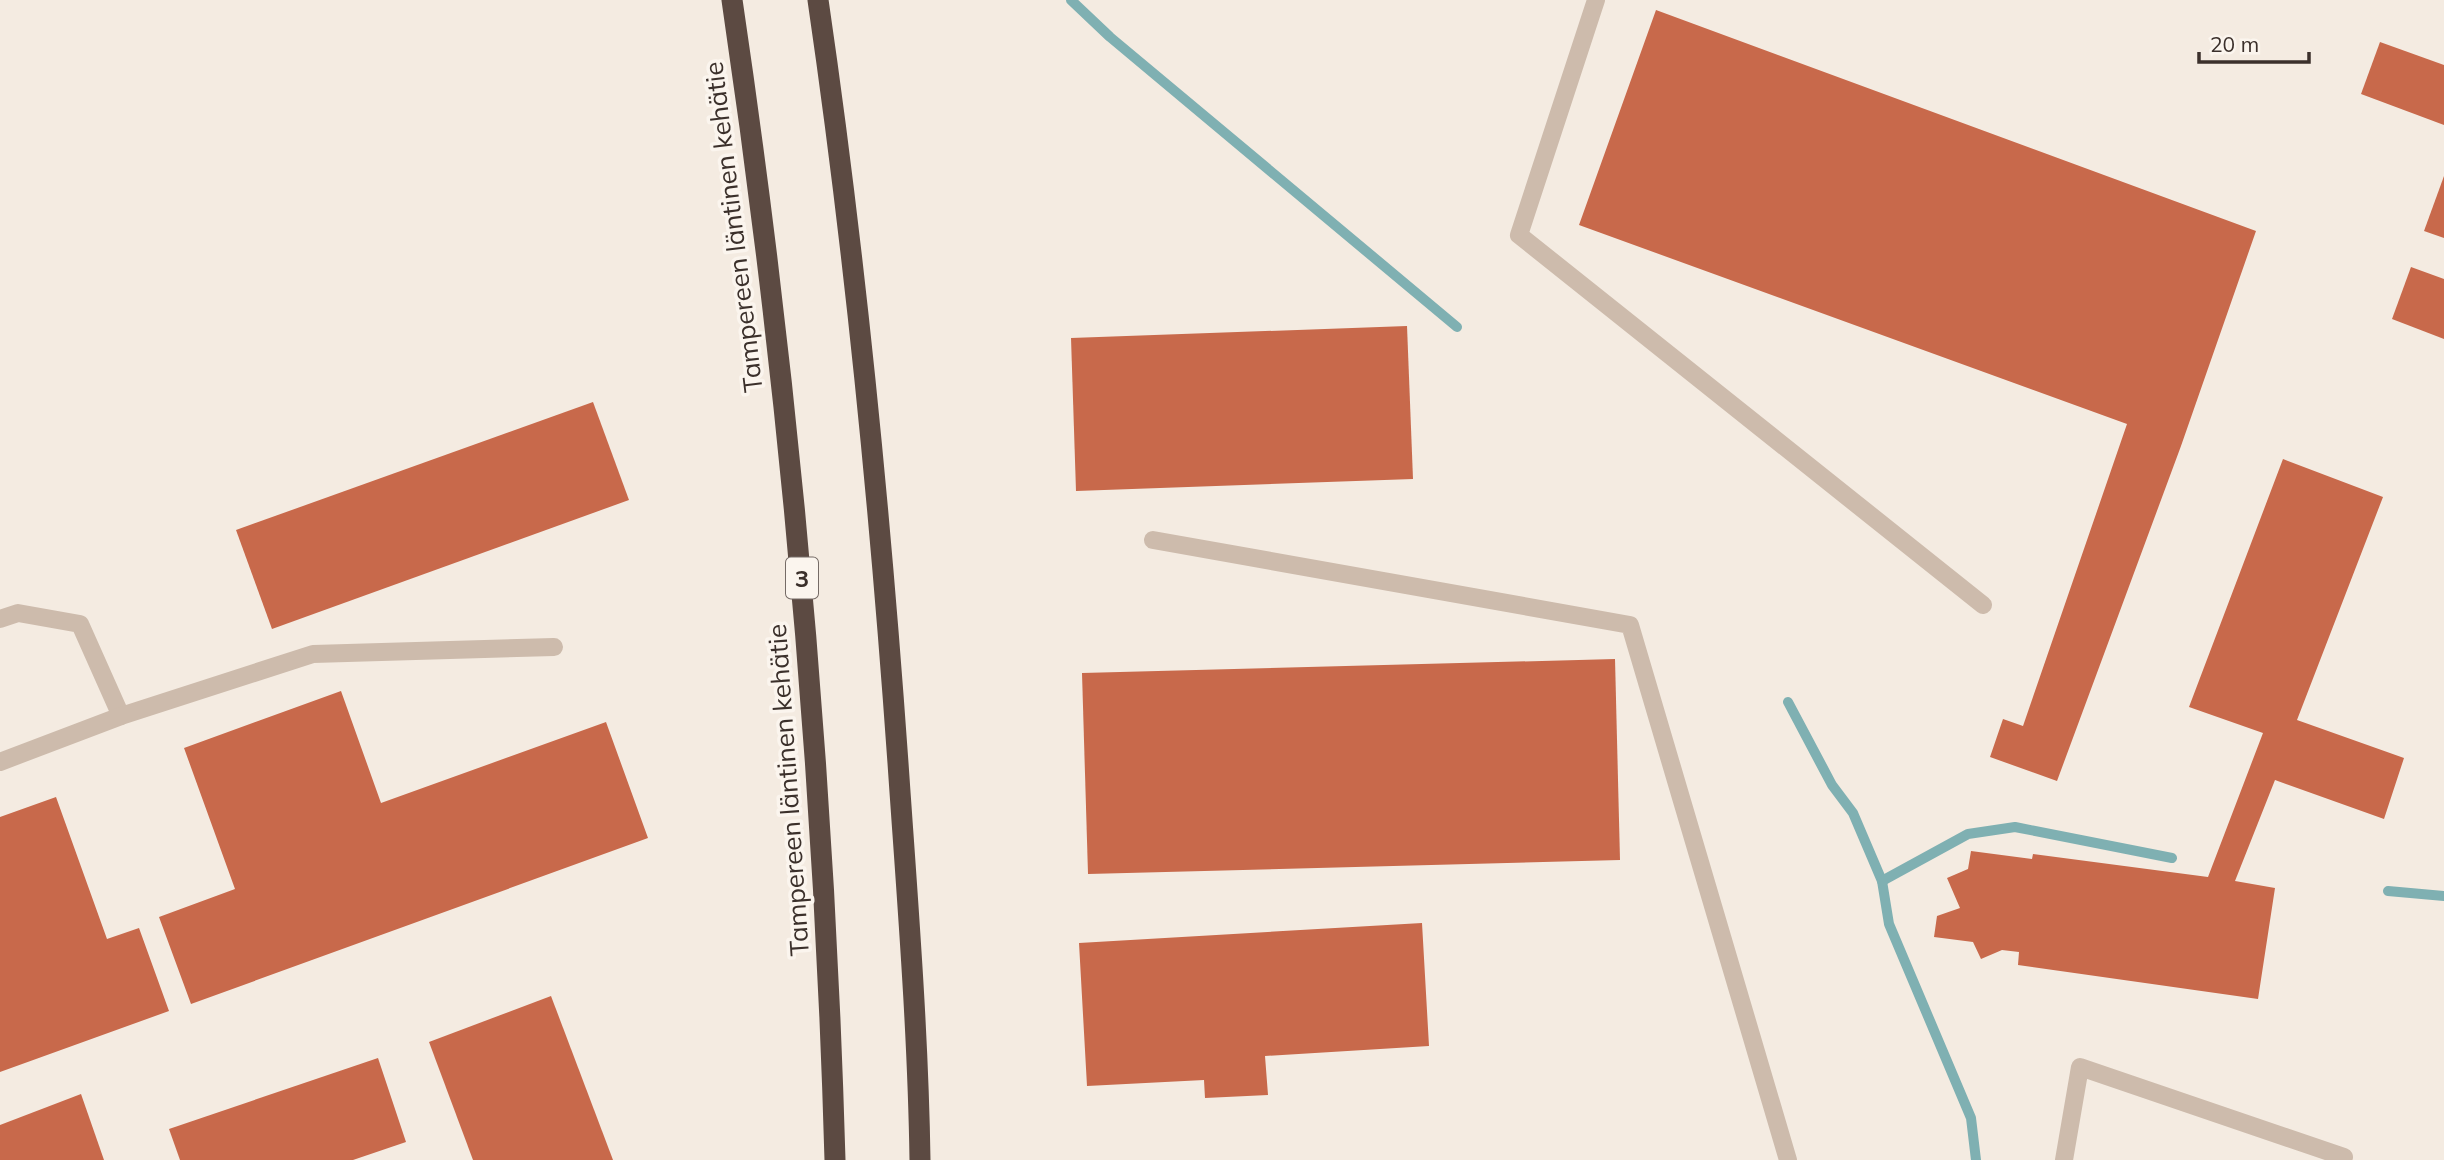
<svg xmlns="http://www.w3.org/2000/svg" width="2444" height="1160" font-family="Mulish,sans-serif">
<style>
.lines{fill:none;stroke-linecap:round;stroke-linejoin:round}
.stream{stroke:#7fb0b2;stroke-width:10}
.building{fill:#c8694b}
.minor{stroke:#cdbbac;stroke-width:18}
.highway{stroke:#5c4a42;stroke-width:21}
.labels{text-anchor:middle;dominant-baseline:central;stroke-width:7;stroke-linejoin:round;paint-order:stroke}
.shield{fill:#fbf5ee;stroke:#756b66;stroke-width:2}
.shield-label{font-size:24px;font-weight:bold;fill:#3b302b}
.street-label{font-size:26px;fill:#3b302b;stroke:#fbf5ee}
</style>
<rect width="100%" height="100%" fill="#f4ebe1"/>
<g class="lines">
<!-- stream -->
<g class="stream">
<path d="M1071,0L1110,37L1457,327"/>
<path d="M1788,702L1832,785L1853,813L1882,881L1889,924L1971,1118L1976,1160"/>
<path d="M1882,881L1968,834L2015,827L2172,858"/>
<path d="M2388,891L2444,896"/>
</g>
</g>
<!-- building -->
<g class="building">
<path d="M1656,10L2256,231L2181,446L2057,781L1990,757L2003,719L2023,726L2127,424L1579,225Z"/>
<path d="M2380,42L2444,65V125L2361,94Z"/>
<path d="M2444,176V238L2424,231Z"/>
<path d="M2411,267L2444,279V339L2392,319Z"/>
<path d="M1407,326L1413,479L1076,491L1071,338Z"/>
<path d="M593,402L629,500L272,629L236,530Z"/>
<path d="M2283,459L2383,497L2297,720L2404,758L2384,819L2275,780L2235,881L2275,888L2258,999L2018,965L2019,952L2002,950L1981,959L1973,942L1934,937L1937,916L1960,908L1947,878L1968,869L1971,851L2032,859L2033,854L2208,877L2263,733L2189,707Z"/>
<path d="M1615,659L1620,860L1088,874L1082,673Z"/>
<path d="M341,691L381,803L606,722L648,838L191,1004L159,917L235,889L184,748Z"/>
<path d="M56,797L107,939L139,928L169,1011L0,1072V817Z"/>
<path d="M1422,923L1429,1046L1265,1056L1268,1095L1205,1098L1204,1080L1087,1086L1079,943Z"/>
<path d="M551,996L613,1160H473L429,1042Z"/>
<path d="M378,1058L406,1142L353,1160H180L169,1129Z"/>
<path d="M81,1094L104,1160H0V1125Z"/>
</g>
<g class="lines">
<!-- minor -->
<g class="minor">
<path d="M1596,0L1519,235L1983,605"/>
<path d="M1153,540L1630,625L1788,1160"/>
<path d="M0,619L18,613L80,624L121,716"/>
<path d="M0,762L121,716L313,654L554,647"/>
<path d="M2064,1160L2080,1067L2344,1157L2343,1160"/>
</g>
<!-- highway -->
<g class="highway">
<path d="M732,0C789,384 824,772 835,1160"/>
<path d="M818,0C855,253 880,508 898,763C907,895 918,1027 920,1160"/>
</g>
</g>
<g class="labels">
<!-- shield labels -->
<rect class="shield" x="786" y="557.5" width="32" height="41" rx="5"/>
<g class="shield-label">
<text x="802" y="578">3</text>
</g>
<!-- street labels -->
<g class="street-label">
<text transform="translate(733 227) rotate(-97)">Tampereen läntinen kehätie</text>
<text transform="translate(788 790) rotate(-94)">Tampereen läntinen kehätie</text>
</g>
</g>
<!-- scale -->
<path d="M2199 52v10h110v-10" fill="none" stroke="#3b302b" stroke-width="3.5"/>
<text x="2210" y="52" font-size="21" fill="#3b302b" stroke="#fbf5ee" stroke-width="5" paint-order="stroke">20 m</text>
</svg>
